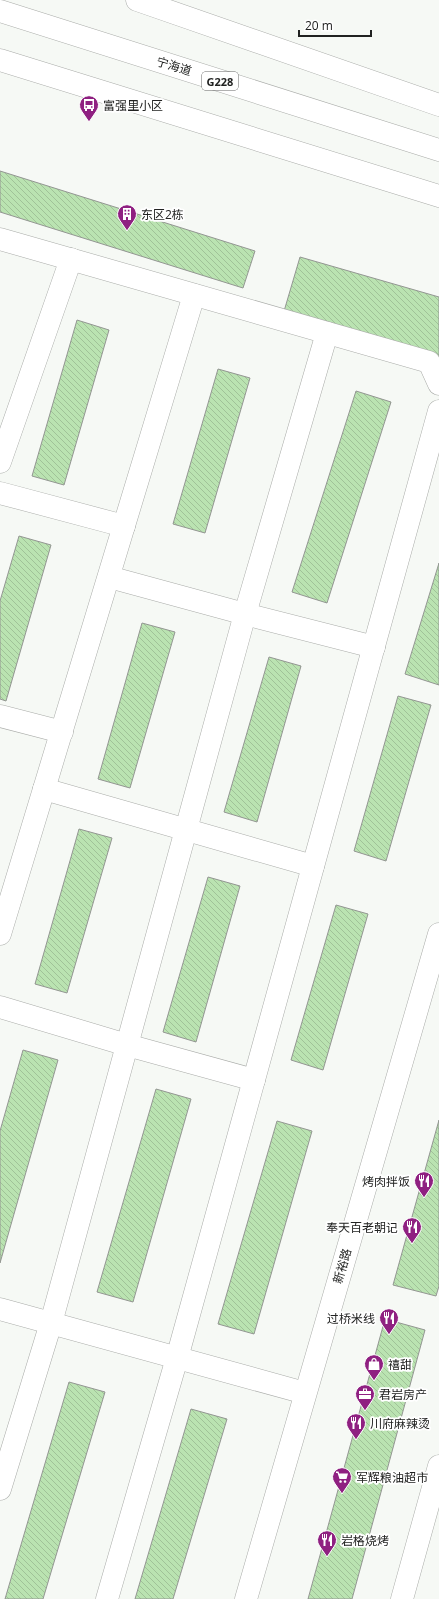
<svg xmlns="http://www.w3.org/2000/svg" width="439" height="1599" font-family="'Open Sans','Noto Sans SC',sans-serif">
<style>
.building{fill:url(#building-back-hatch);stroke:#939692}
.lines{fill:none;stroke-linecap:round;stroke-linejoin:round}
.minor-casing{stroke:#aaaca9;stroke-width:23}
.tertiary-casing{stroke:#aaaca9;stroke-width:23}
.primary-casing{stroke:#aaaca9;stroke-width:23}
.minor{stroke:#fff;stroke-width:22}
.tertiary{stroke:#fff;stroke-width:22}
.primary{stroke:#fff;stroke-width:22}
.labels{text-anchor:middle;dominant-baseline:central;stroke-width:3.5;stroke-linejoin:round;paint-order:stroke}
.shield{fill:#fff;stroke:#646464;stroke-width:1}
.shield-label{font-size:11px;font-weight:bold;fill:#212221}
.street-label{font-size:12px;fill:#212221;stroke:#fff}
.poi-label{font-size:12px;fill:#212221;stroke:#fff;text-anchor:start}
</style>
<defs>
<pattern id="building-back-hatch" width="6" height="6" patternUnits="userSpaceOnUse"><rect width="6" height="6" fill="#bae3b1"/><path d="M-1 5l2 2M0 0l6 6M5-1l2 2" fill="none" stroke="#a0c298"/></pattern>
</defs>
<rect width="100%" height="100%" fill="#f6f9f5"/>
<!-- building -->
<g class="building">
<path d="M0,171L255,251L243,288L0,212Z"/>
<path d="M300,257L439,297V363L282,318Z"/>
<path d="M77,320L109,330L64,485L32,476Z"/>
<path d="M218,369L250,378L205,533L173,524Z"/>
<path d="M356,391L391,402L327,603L292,592Z"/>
<path d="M19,536L51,545L6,701L0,699V601Z"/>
<path d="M439,563V685L405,674Z"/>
<path d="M142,623L175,632L130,788L98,779Z"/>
<path d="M269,657L301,666L257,822L224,812Z"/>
<path d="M398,696L431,705L386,861L354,851Z"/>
<path d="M79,829L112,838L67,993L35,984Z"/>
<path d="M208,877L240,886L196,1042L163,1032Z"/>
<path d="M336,905L368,914L323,1070L291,1060Z"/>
<path d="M23,1050L58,1060L0,1263V1131Z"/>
<path d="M156,1089L191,1099L133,1302L97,1292Z"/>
<path d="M439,1120V1286L436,1296L393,1285Z"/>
<path d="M277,1121L312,1131L254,1334L218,1324Z"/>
<path d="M385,1319L425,1330L352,1599H308Z"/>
<path d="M69,1382L105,1392L43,1599H5Z"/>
<path d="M191,1409L227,1419L173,1599H135Z"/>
</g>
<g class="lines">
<defs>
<g id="minor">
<path d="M137,0L439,105"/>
<path d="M0,239L429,362L439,384"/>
<path d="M0,462L71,259"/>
<path d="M0,493L124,526"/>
<path d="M109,577L245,614L374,647"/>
<path d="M0,716L62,732"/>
<path d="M44,789L313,866"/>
<path d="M0,934L194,295"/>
<path d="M0,1007L127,1045L254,1080"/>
<path d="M0,1309L305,1393"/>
<path d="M0,1489L51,1323L245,614L327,333"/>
<path d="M107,1599L177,1358L439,411"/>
<path d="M402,1599L439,1466"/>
</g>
<path id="tertiary" d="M246,1599L439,934"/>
<g id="primary">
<path d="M0,11L439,150"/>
<path d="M0,60L439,196"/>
</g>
</defs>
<!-- minor casing -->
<use href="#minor" class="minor-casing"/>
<!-- tertiary casing -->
<use href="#tertiary" class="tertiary-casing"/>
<!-- primary casing -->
<use href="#primary" class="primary-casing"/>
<!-- minor -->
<use href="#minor" class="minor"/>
<!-- tertiary -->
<use href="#tertiary" class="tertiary"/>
<!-- primary -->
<use href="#primary" class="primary"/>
</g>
<!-- icons -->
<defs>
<symbol id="bus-pin" viewBox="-11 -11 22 30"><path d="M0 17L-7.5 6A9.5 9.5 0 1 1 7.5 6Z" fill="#8f2081" stroke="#fff"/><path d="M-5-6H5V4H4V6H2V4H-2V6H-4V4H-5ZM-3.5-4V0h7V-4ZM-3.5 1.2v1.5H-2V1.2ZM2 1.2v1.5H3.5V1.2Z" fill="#fff"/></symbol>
<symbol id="building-pin" viewBox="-11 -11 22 30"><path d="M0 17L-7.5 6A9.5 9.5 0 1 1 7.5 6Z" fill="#8f2081" stroke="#fff"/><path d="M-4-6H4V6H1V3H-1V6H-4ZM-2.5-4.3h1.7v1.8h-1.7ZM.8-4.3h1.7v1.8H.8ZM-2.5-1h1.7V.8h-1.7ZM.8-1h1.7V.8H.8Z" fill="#fff"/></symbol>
<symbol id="restaurant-pin" viewBox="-11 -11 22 30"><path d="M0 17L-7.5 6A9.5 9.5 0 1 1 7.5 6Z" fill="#8f2081" stroke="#fff"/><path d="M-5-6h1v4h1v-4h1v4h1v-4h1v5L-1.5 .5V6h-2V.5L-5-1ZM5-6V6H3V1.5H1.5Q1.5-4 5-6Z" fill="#fff"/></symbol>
<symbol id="shop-pin" viewBox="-11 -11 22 30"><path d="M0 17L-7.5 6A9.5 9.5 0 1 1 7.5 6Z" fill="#8f2081" stroke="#fff"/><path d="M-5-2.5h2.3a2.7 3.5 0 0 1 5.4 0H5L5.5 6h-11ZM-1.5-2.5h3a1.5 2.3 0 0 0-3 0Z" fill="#fff"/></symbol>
<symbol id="office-pin" viewBox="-11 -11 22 30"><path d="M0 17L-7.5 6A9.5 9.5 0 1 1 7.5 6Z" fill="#8f2081" stroke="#fff"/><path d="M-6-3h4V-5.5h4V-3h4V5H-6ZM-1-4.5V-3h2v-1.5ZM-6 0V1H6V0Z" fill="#fff"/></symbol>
<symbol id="supermarket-pin" viewBox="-11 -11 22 30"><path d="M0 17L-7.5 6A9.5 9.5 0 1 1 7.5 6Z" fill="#8f2081" stroke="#fff"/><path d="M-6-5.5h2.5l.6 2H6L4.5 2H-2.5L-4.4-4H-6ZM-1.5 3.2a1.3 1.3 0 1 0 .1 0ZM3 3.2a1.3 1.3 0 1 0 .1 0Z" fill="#fff"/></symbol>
</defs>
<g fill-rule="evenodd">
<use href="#bus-pin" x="78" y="94" width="22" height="30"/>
<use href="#building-pin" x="116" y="203" width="22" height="30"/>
<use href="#restaurant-pin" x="413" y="1170" width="22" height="30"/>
<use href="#restaurant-pin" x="401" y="1216" width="22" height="30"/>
<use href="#restaurant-pin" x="378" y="1307" width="22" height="30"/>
<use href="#shop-pin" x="363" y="1353" width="22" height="30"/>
<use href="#office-pin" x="354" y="1383" width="22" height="30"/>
<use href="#restaurant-pin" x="345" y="1412" width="22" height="30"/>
<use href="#supermarket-pin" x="331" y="1466" width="22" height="30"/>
<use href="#restaurant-pin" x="316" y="1529" width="22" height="30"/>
</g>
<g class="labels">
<!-- shield labels -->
<rect class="shield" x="202" y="72" width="36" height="18" rx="3"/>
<g class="shield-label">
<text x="220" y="81">G228</text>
</g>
<!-- street labels -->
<g class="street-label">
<text transform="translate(174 66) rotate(17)">宁海道</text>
<text transform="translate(342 1266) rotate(-74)">新裕路</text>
</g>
<!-- poi labels -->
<g class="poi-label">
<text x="103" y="105">富强里小区</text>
<text x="141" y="214">东区2栋</text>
<text x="410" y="1181" text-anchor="end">烤肉拌饭</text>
<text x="398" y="1227" text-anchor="end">奉天百老朝记</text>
<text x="375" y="1318" text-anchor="end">过桥米线</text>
<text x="388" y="1364">禧甜</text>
<text x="379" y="1394">君岩房产</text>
<text x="370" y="1423">川府麻辣烫</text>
<text x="356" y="1477">军辉粮油超市</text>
<text x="341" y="1540">岩格烧烤</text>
</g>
</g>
<!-- scale -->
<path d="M299 30v6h72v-6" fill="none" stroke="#212221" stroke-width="2"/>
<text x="305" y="30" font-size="12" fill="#212221" stroke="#ffffff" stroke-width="3" paint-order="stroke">20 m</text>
</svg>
